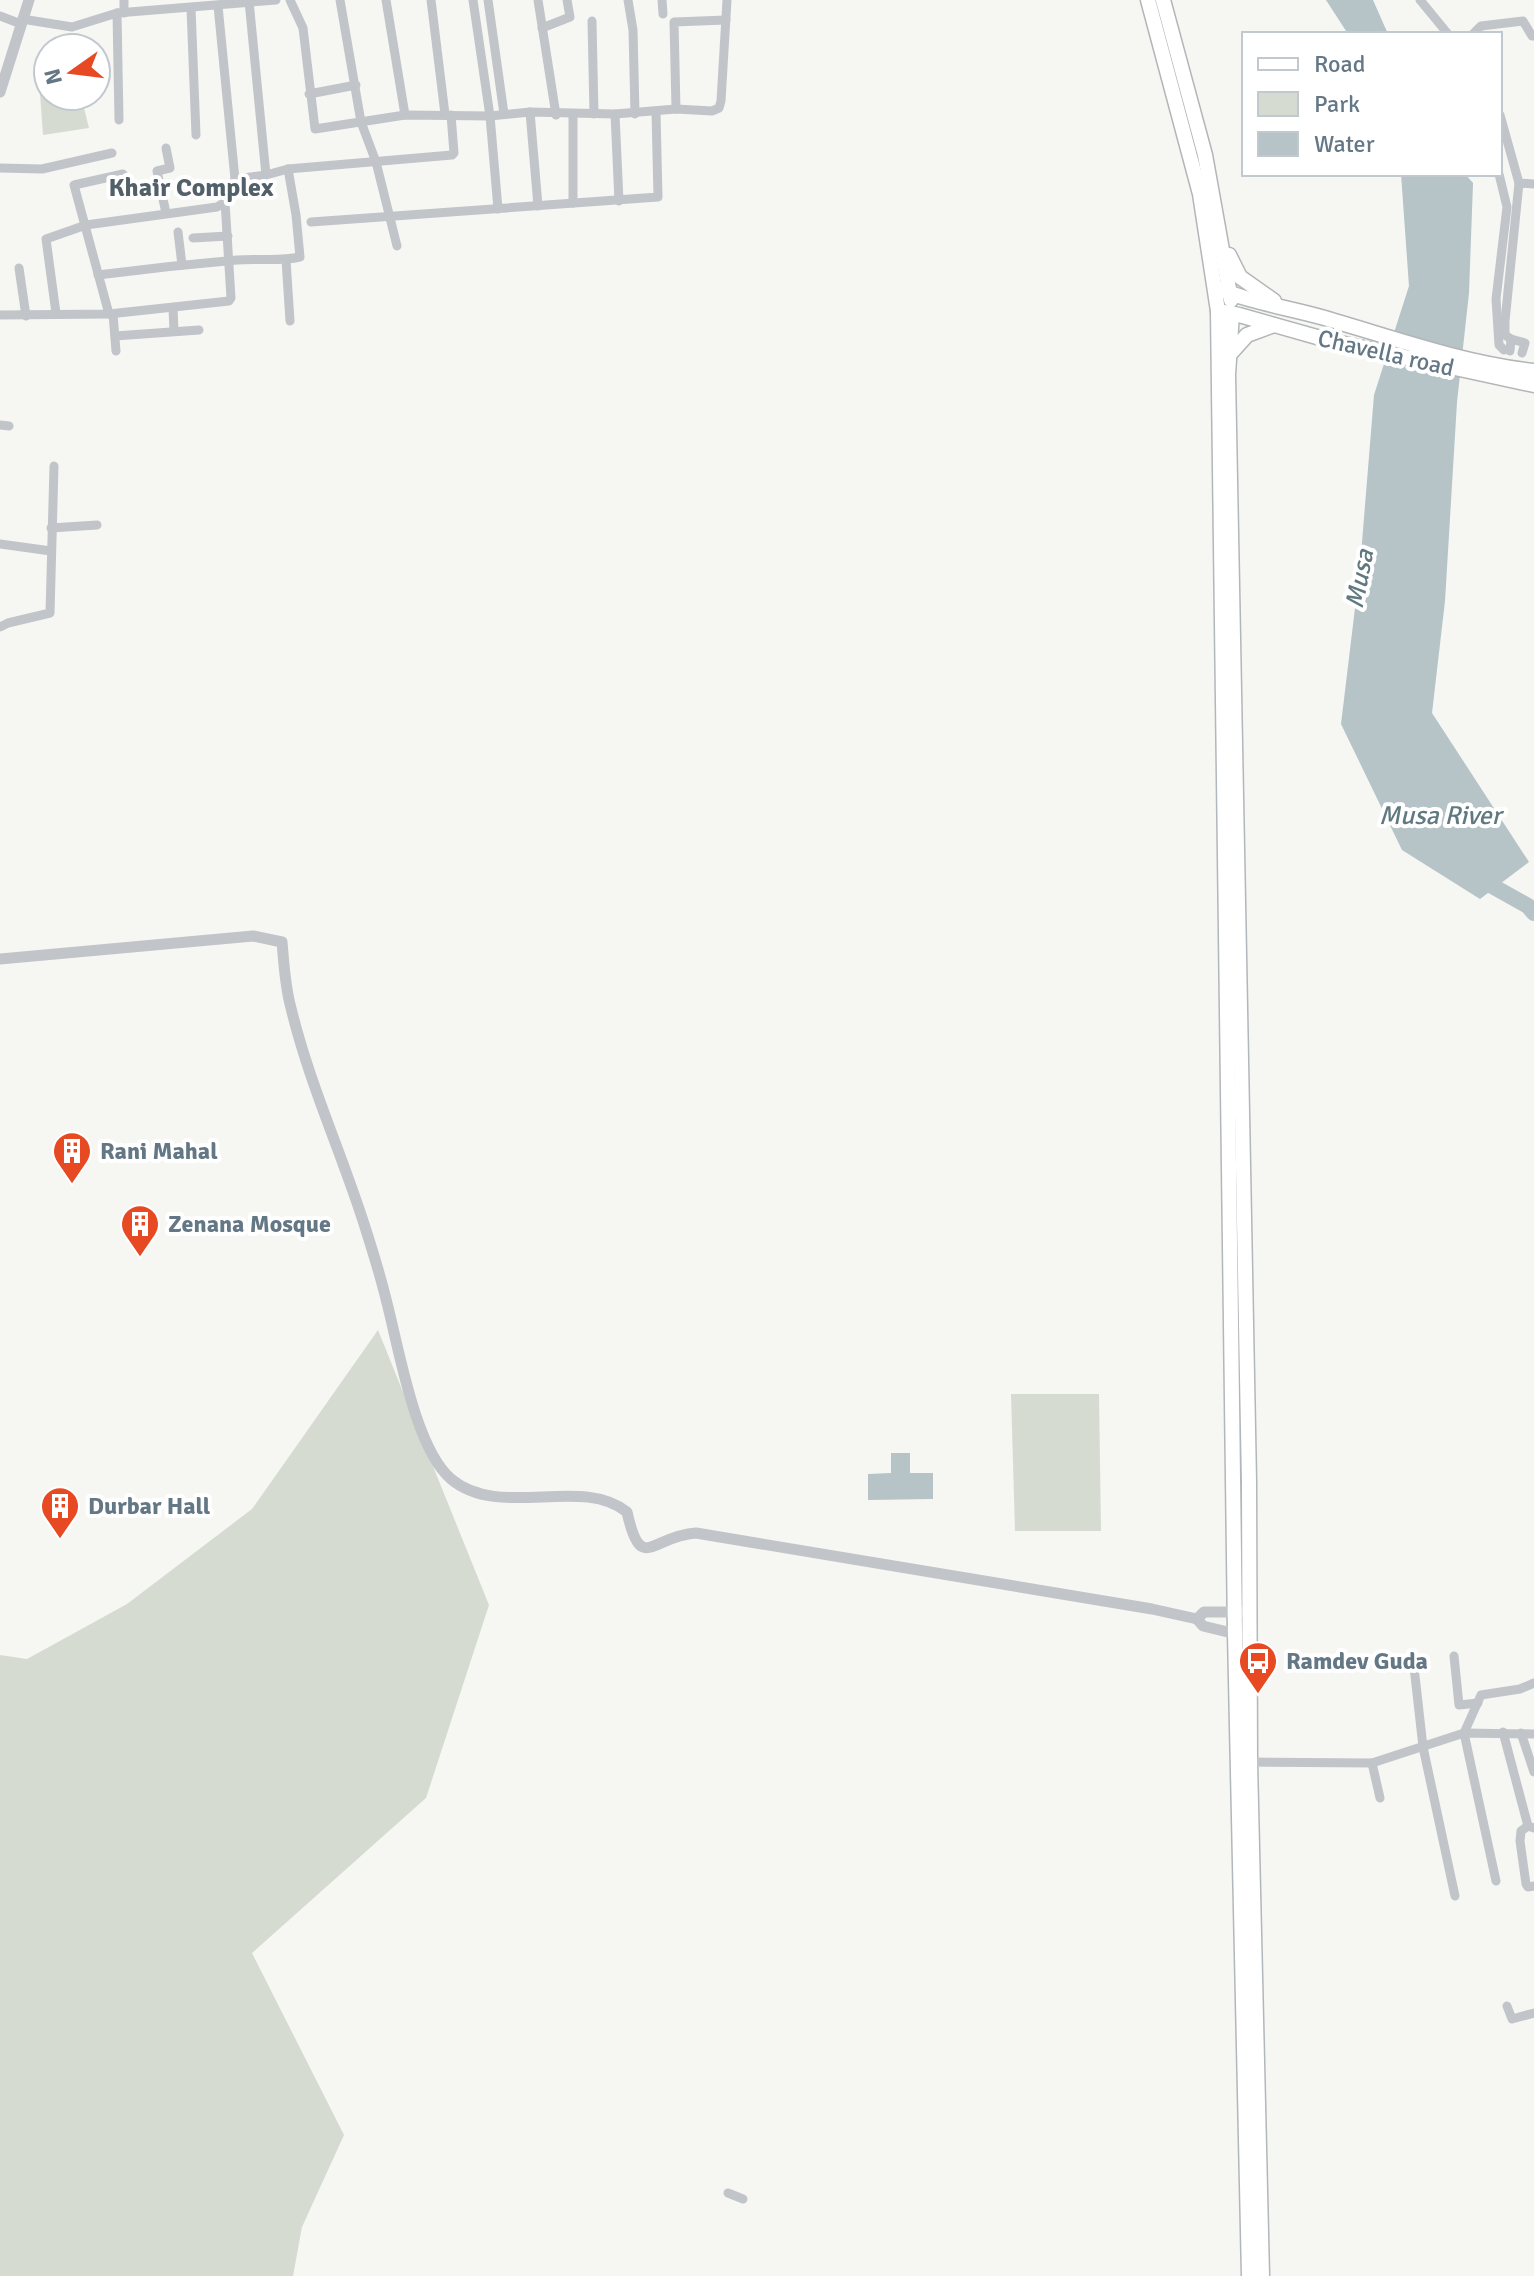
<svg xmlns="http://www.w3.org/2000/svg" width="1534" height="2276" font-family="Signika,sans-serif">
<style>
.green{fill:#d6dbd2}
.water{fill:#b6c3c7}
.lines{fill:none;stroke-linecap:round;stroke-linejoin:round}
.river{stroke:#b6c3c7;stroke-width:16}
.primary-casing{stroke:#b2b7bb;stroke-width:17}
.trunk-casing{stroke:#b2b6b9;stroke-width:17}
.minor{stroke:#c1c5c9;stroke-width:9}
.tertiary{stroke:#c1c5c9;stroke-width:11}
.primary{stroke:#fff;stroke-width:14}
.trunk{stroke:#fff;stroke-width:14}
.labels{text-anchor:middle;dominant-baseline:central;stroke-width:8;stroke-linejoin:round;paint-order:stroke}
.street-label{font-size:24px;fill:#647785;stroke:#fff}
.poi-label{font-size:24px;font-weight:bold;fill:#647785;stroke:#fff;text-anchor:start}
.neighbourhood-label{font-size:26px;font-weight:bold;fill:#526069;stroke:#fff}
.water-label{font-size:26px;font-style:italic;fill:#607981;stroke:#fff}
</style>
<rect width="100%" height="100%" fill="#f6f6f3"/>
<!-- green -->
<g class="green">
<path d="M39,80H48V96H81L89,128L43,135Z"/>
<path d="M378,1330L489,1605L426,1798L252,1953L344,2135L302,2227L293,2276H0V1655L27,1659L127,1604L252,1509Z"/>
<path d="M1011,1394H1099L1101,1531H1015Z"/>
</g>
<!-- water -->
<g class="water">
<path d="M1326,0H1373L1388,34H1348Z"/>
<path d="M1401,174H1465L1473,183L1469,293L1457,402L1445,601L1432,713L1529,862L1480,899L1402,850L1341,724L1360,567L1374,395L1409,286Z"/>
<path d="M891,1453H910V1473H933V1499L868,1500V1474L891,1473Z"/>
</g>
<g class="lines">
<!-- river -->
<path class="river" d="M1478,878L1528,906L1534,913"/>
<defs>
<g id="primary">
<path d="M1218,311L1235,1634L1249,2276"/>
<path d="M1232,313L1228,375L1249,1482L1250,1762L1262,2276"/>
</g>
<g id="trunk">
<path d="M1148,0L1200,194L1218,311L1239,315L1331,341L1534,385"/>
<path d="M1163,0L1205,155L1231,300"/>
<path d="M1229,255L1240,277L1274,301"/>
<path d="M1215,287C1249,302 1285,307 1321,317C1391,337 1461,363 1534,371"/>
<path d="M1229,355L1247,335L1274,325"/>
</g>
</defs>
<!-- primary casing -->
<use href="#primary" class="primary-casing"/>
<!-- trunk casing -->
<use href="#trunk" class="trunk-casing"/>
<!-- minor -->
<g class="minor">
<path d="M124,0V13"/>
<path d="M290,0L303,28L315,129L405,115L490,116L530,112L615,114L676,109L712,111L719,108L721,101L727,0"/>
<path d="M340,0L361,122L376,162L397,246"/>
<path d="M386,0L405,115"/>
<path d="M431,0L445,114"/>
<path d="M473,0L490,116L498,209"/>
<path d="M488,0L504,114"/>
<path d="M538,0L556,115"/>
<path d="M628,0L633,30L635,114"/>
<path d="M662,0L663,14"/>
<path d="M1420,0L1448,34"/>
<path d="M249,1L266,175"/>
<path d="M191,8L196,135"/>
<path d="M117,13L119,120"/>
<path d="M0,16L21,24"/>
<path d="M22,19L72,27L117,13L276,0"/>
<path d="M592,21L594,114"/>
<path d="M542,28L570,17L567,0"/>
<path d="M1473,34L1481,26L1523,21L1532,36H1534"/>
<path d="M309,94L356,85"/>
<path d="M676,109L674,22L726,20"/>
<path d="M530,112L538,206"/>
<path d="M615,114L619,201"/>
<path d="M573,115V203"/>
<path d="M1500,115L1519,183"/>
<path d="M0,168L42,169L112,153"/>
<path d="M1499,174L1507,207L1496,299L1499,345L1504,350"/>
<path d="M235,179L266,175L288,169L452,155L454,153L451,115"/>
<path d="M166,213L157,171L170,168L166,148"/>
<path d="M311,222L658,197L656,112"/>
<path d="M178,232L182,265"/>
<path d="M193,238L228,236"/>
<path d="M286,260L290,321"/>
<path d="M19,268L26,316"/>
<path d="M98,275C144,269 190,264 237,260C259,258 278,262 300,257L296,215L288,169"/>
<path d="M173,308L174,331"/>
<path d="M56,313L46,239L86,225L217,207L225,202"/>
<path d="M109,314L74,185L123,174"/>
<path d="M113,314L116,351"/>
<path d="M0,315L109,314L229,301L231,298L225,202L235,179L218,6"/>
<path d="M115,336L199,330"/>
<path d="M1511,339L1525,343L1522,353"/>
<path d="M1510,351L1511,339L1505,335V321L1519,183L1534,184"/>
<path d="M0,425L9,426"/>
<path d="M51,528L97,525"/>
<path d="M0,544L51,551"/>
<path d="M0,627L8,623L50,613L54,466"/>
<path d="M1454,1656L1459,1705L1478,1703"/>
<path d="M1414,1667L1423,1747L1455,1896"/>
<path d="M1503,1732L1528,1826L1534,1828"/>
<path d="M1521,1733L1534,1772"/>
<path d="M1246,1762L1372,1763L1464,1733L1534,1734"/>
<path d="M1372,1763L1380,1798"/>
<path d="M1528,1826L1521,1831L1520,1841L1526,1884L1528,1887L1534,1886"/>
<path d="M1496,1881L1464,1733L1481,1695L1520,1689L1534,1683"/>
<path d="M1507,2006L1512,2019L1534,2013"/>
<path d="M728,2193L743,2199"/>
</g>
<!-- tertiary -->
<g class="tertiary">
<path d="M0,92L29,0"/>
<path d="M0,959L253,936L282,942C284,964 285,987 291,1008C309,1083 342,1154 365,1227C373,1252 381,1278 387,1303C399,1349 415,1448 451,1479C500,1520 581,1475 627,1512C641,1575 651,1536 696,1533L1152,1609L1197,1619L1203,1626L1240,1635"/>
<path d="M1197,1619L1204,1612H1242"/>
</g>
<!-- primary -->
<use href="#primary" class="primary"/>
<!-- trunk -->
<use href="#trunk" class="trunk"/>
</g>
<!-- icons -->
<defs>
<symbol id="building-pin" viewBox="-11 -11 22 30"><path d="M0 17L-7.5 6A9.5 9.5 0 1 1 7.5 6Z" fill="#e74a22" stroke="#fff"/><path d="M-4-6H4V6H1V3H-1V6H-4ZM-2.5-4.3h1.7v1.8h-1.7ZM.8-4.3h1.7v1.8H.8ZM-2.5-1h1.7V.8h-1.7ZM.8-1h1.7V.8H.8Z" fill="#fff"/></symbol>
<symbol id="bus-pin" viewBox="-11 -11 22 30"><path d="M0 17L-7.5 6A9.5 9.5 0 1 1 7.5 6Z" fill="#e74a22" stroke="#fff"/><path d="M-5-6H5V4H4V6H2V4H-2V6H-4V4H-5ZM-3.5-4V0h7V-4ZM-3.5 1.2v1.5H-2V1.2ZM2 1.2v1.5H3.5V1.2Z" fill="#fff"/></symbol>
</defs>
<g fill-rule="evenodd">
<use href="#building-pin" x="50" y="1129" width="44" height="60"/>
<use href="#building-pin" x="118" y="1202" width="44" height="60"/>
<use href="#building-pin" x="38" y="1484" width="44" height="60"/>
<use href="#bus-pin" x="1236" y="1639" width="44" height="60"/>
</g>
<g class="labels">
<!-- street labels -->
<g class="street-label">
<text transform="translate(1386 353) rotate(13)">Chavella road</text>
</g>
<!-- poi labels -->
<g class="poi-label">
<text x="100" y="1151">Rani Mahal</text>
<text x="168" y="1224">Zenana Mosque</text>
<text x="88" y="1506">Durbar Hall</text>
<text x="1286" y="1661">Ramdev Guda</text>
</g>
<!-- neighbourhood labels -->
<g class="neighbourhood-label">
<text x="191" y="188">Khair Complex</text>
</g>
<!-- water labels -->
<g class="water-label">
<text transform="translate(1360 579) rotate(-79)">Musa</text>
<text x="1440" y="816">Musa River</text>
</g>
</g>
<!-- legend -->
<rect x="1242" y="32" width="260" height="144" fill="#ffffff" stroke="#c1c9ce" stroke-width="2"/>
<rect x="1258" y="58" width="40" height="12" fill="#ffffff" stroke="#c1c9ce" stroke-width="2"/>
<text x="1314" y="72" font-size="24" fill="#647785">Road</text>
<rect x="1258" y="92" width="40" height="24" fill="#d6dbd2" stroke="#c1c9ce" stroke-width="2"/>
<text x="1314" y="112" font-size="24" fill="#647785">Park</text>
<rect x="1258" y="132" width="40" height="24" fill="#b6c3c7" stroke="#c1c9ce" stroke-width="2"/>
<text x="1314" y="152" font-size="24" fill="#647785">Water</text>
<!-- north arrow -->
<g transform="translate(72 72) rotate(256)"><circle r="38" fill="#ffffff" stroke="#c1c9ce" stroke-width="2"/>
<path d="M0-6L14 30L0 20L-14 30Z" fill="#e74a22"/>
<text y="-12" font-size="22" font-weight="bold" text-anchor="middle" fill="#647785">N</text>
</g>
</svg>
